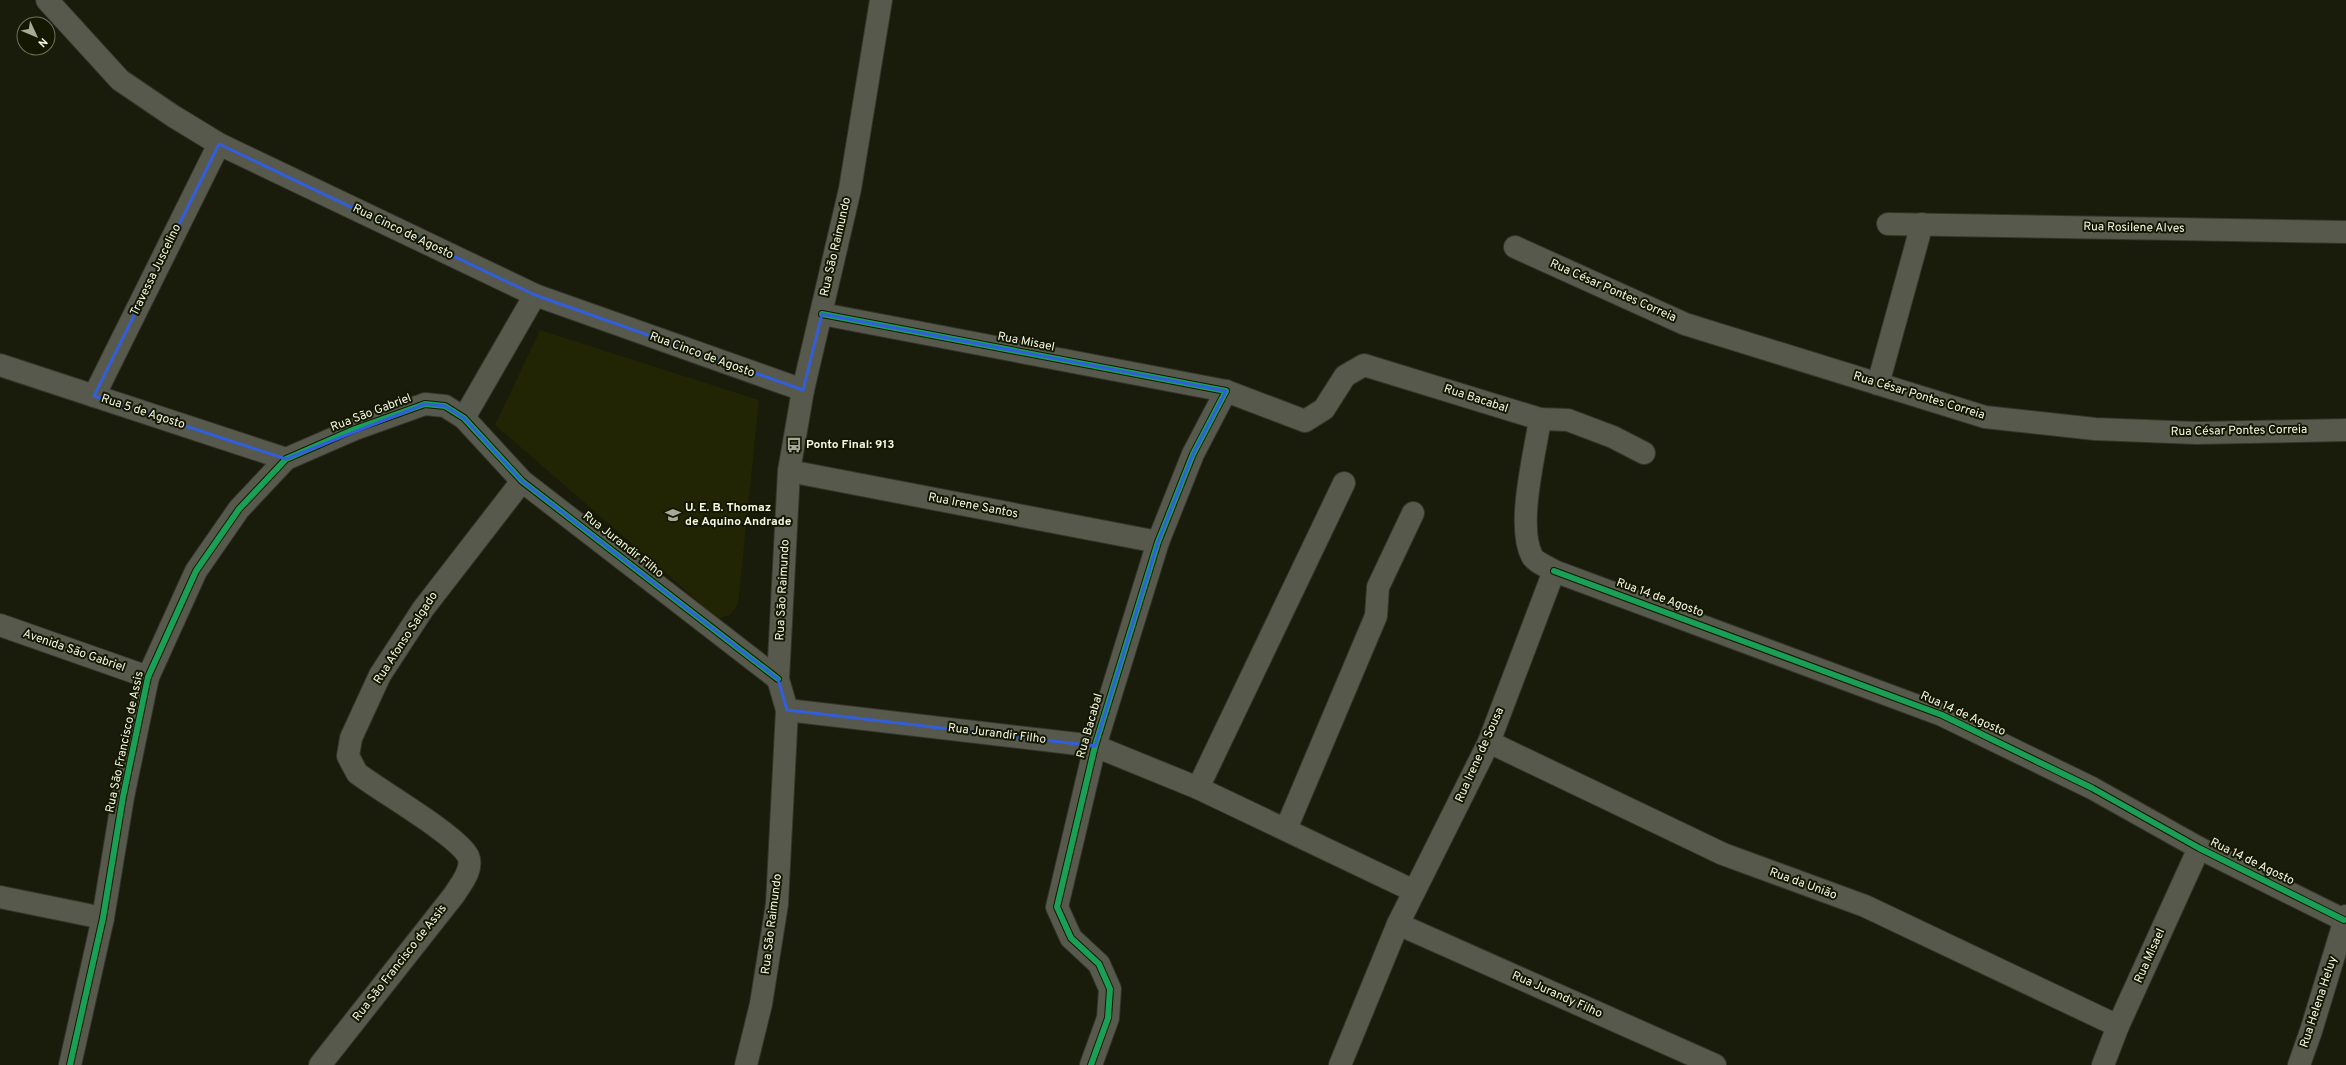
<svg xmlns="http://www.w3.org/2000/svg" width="2346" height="1065" font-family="Overpass,sans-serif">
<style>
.built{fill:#212503}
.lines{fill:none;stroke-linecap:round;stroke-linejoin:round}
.minor-casing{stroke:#34352b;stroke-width:24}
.minor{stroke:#57594d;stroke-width:22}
.cycleway-casing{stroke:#141800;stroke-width:8}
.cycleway{stroke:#1a9f57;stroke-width:6}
.marked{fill:none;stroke:#325fd9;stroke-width:3;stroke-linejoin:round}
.labels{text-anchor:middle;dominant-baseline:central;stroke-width:4;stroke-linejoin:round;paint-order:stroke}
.street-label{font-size:12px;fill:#f4f7e6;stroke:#141800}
.poi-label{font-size:12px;font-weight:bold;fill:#f4f7e6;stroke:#141800;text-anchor:start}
</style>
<rect width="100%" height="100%" fill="#191b0b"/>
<!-- built -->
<path class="built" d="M540,330L759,400L738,605L730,615L719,618L708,610L495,425Z"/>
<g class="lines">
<defs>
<g id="minor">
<path d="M47,0L120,80L173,116L219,144L535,295L803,390"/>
<path d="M1888,224L2346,232"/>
<path d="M1515,247L1685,324L1985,417L2095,429L2197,433L2346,430"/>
<path d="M822,314L1226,391L1305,421L1324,409L1345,376L1364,365L1540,419L1568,420L1613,437L1644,453"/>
<path d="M0,365L286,459"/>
<path d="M1878,384L1922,224"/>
<path d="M94,396L219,144"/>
<path d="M464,418L535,295"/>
<path d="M789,471L1158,542"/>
<path d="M1554,571L1942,715L2092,788L2199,848L2344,920"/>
<path d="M0,625L148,677"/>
<path d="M787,710L1095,746L1198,788L1414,891"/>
<path d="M1489,742L1723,854L1865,906L2118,1026"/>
<path d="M1198,788L1344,483"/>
<path d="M1286,829L1376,616L1378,587L1413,513"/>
<path d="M0,897L103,918"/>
<path d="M1398,924L1715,1065"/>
<path d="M70,1065L103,918L123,797L148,677L196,571L239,509L286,459L355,429L425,404L445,406L464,418L522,481L778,679"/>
<path d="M320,1065L454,895C461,884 474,869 468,856C457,835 380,791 357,773L348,756L351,738L380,675L423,609L522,481"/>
<path d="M746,1065L761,1004L777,904L787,710L778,679L789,471L803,390L850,189L881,0"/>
<path d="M1091,1065L1108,1018L1110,989L1099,964L1071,938L1057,907L1095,746L1158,542L1193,454L1226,391"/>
<path d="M1340,1065L1398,924L1489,742L1554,571C1548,567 1535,562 1532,556C1516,525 1535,454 1540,419"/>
<path d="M2103,1065L2118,1026L2199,848"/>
<path d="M2299,1065L2311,1031L2346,916"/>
</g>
</defs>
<!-- minor casing -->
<use href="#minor" class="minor-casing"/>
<!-- minor -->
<use href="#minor" class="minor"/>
<defs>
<g id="cycleway">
<path d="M822,314L1226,391L1193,454L1158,542L1095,746L1057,907L1071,938L1099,964L1110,989L1108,1018L1091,1065"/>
<path d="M1554,571L1942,715L2092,788L2199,848L2344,920"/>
<path d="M70,1065L103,918L123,797L148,677L196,571L239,509L286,459L355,429L425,404L445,406L464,418L522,481L778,679"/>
</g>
</defs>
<!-- cycleway casing -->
<use href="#cycleway" class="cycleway-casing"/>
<!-- cycleway -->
<use href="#cycleway" class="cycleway"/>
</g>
<!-- marked area -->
<path class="marked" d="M219,144L535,295L803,390L822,314L1226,391L1193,454L1158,542L1095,746L787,710L778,679L522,481L464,418L445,406L425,404L286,459L94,396Z"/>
<!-- icons -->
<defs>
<symbol id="bus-bare" viewBox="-9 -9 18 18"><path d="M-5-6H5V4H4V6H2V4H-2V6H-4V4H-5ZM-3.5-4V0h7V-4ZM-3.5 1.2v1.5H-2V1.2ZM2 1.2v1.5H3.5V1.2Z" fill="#a7aa99" stroke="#141800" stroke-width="2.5" paint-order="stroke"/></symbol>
<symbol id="school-bare" viewBox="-9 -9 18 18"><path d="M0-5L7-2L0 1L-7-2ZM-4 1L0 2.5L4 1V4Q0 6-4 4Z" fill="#a7aa99" stroke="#141800" stroke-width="2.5" paint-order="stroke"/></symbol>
</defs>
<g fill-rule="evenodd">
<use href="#bus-bare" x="783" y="434" width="22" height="22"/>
<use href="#school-bare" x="662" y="504" width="22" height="22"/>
</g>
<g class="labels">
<!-- street labels -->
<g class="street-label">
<text transform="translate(2134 228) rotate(1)">Rua Rosilene Alves</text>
<text transform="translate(403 232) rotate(26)">Rua Cinco de Agosto</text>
<text transform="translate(836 247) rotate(-77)">Rua São Raimundo</text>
<text transform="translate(156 270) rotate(-64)">Travessa Juscelino</text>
<text transform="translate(1613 291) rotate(24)">Rua César Pontes Correia</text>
<text transform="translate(1026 342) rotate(11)">Rua Misael</text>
<text transform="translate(702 355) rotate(20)">Rua Cinco de Agosto</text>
<text transform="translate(1919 396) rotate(17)">Rua César Pontes Correia</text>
<text transform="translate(1476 399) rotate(18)">Rua Bacabal</text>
<text transform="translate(143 412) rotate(18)">Rua 5 de Agosto</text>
<text transform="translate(371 413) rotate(-21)">Rua São Gabriel</text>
<text transform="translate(2239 431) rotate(-1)">Rua César Pontes Correia</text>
<text transform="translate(973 506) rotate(11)">Rua Irene Santos</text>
<text transform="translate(623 545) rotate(38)">Rua Jurandir Filho</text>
<text transform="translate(783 590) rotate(-87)">Rua São Raimundo</text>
<text transform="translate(1660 598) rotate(20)">Rua 14 de Agosto</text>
<text transform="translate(406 638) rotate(-57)">Rua Afonso Salgado</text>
<text transform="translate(74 651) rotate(19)">Avenida São Gabriel</text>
<text transform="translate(1963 714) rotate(24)">Rua 14 de Agosto</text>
<text transform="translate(1090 726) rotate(-74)">Rua Bacabal</text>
<text transform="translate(997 734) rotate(7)">Rua Jurandir Filho</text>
<text transform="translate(125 742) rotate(-78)">Rua São Francisco de Assis</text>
<text transform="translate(1480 755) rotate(-66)">Rua Irene de Sousa</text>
<text transform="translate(2252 862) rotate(26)">Rua 14 de Agosto</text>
<text transform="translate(1803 884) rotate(20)">Rua da União</text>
<text transform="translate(772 924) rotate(-83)">Rua São Raimundo</text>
<text transform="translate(2150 956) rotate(-66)">Rua Misael</text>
<text transform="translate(400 963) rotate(-52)">Rua São Francisco de Assis</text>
<text transform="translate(1557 995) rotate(24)">Rua Jurandy Filho</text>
<text transform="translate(2319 1002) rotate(-72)">Rua Helena Heluy</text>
</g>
<!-- poi labels -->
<g class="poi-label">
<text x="806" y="445">Ponto Final: 913</text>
<text x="685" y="508">U. E. B. Thomaz<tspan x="685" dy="14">de Aquino Andrade</tspan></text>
</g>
</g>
<!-- north arrow -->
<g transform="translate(36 36) rotate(134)"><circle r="19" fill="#141800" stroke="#6e715c"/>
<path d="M0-3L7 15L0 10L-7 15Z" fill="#a7aa99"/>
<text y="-6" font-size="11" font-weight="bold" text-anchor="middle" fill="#f4f7e6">N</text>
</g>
</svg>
